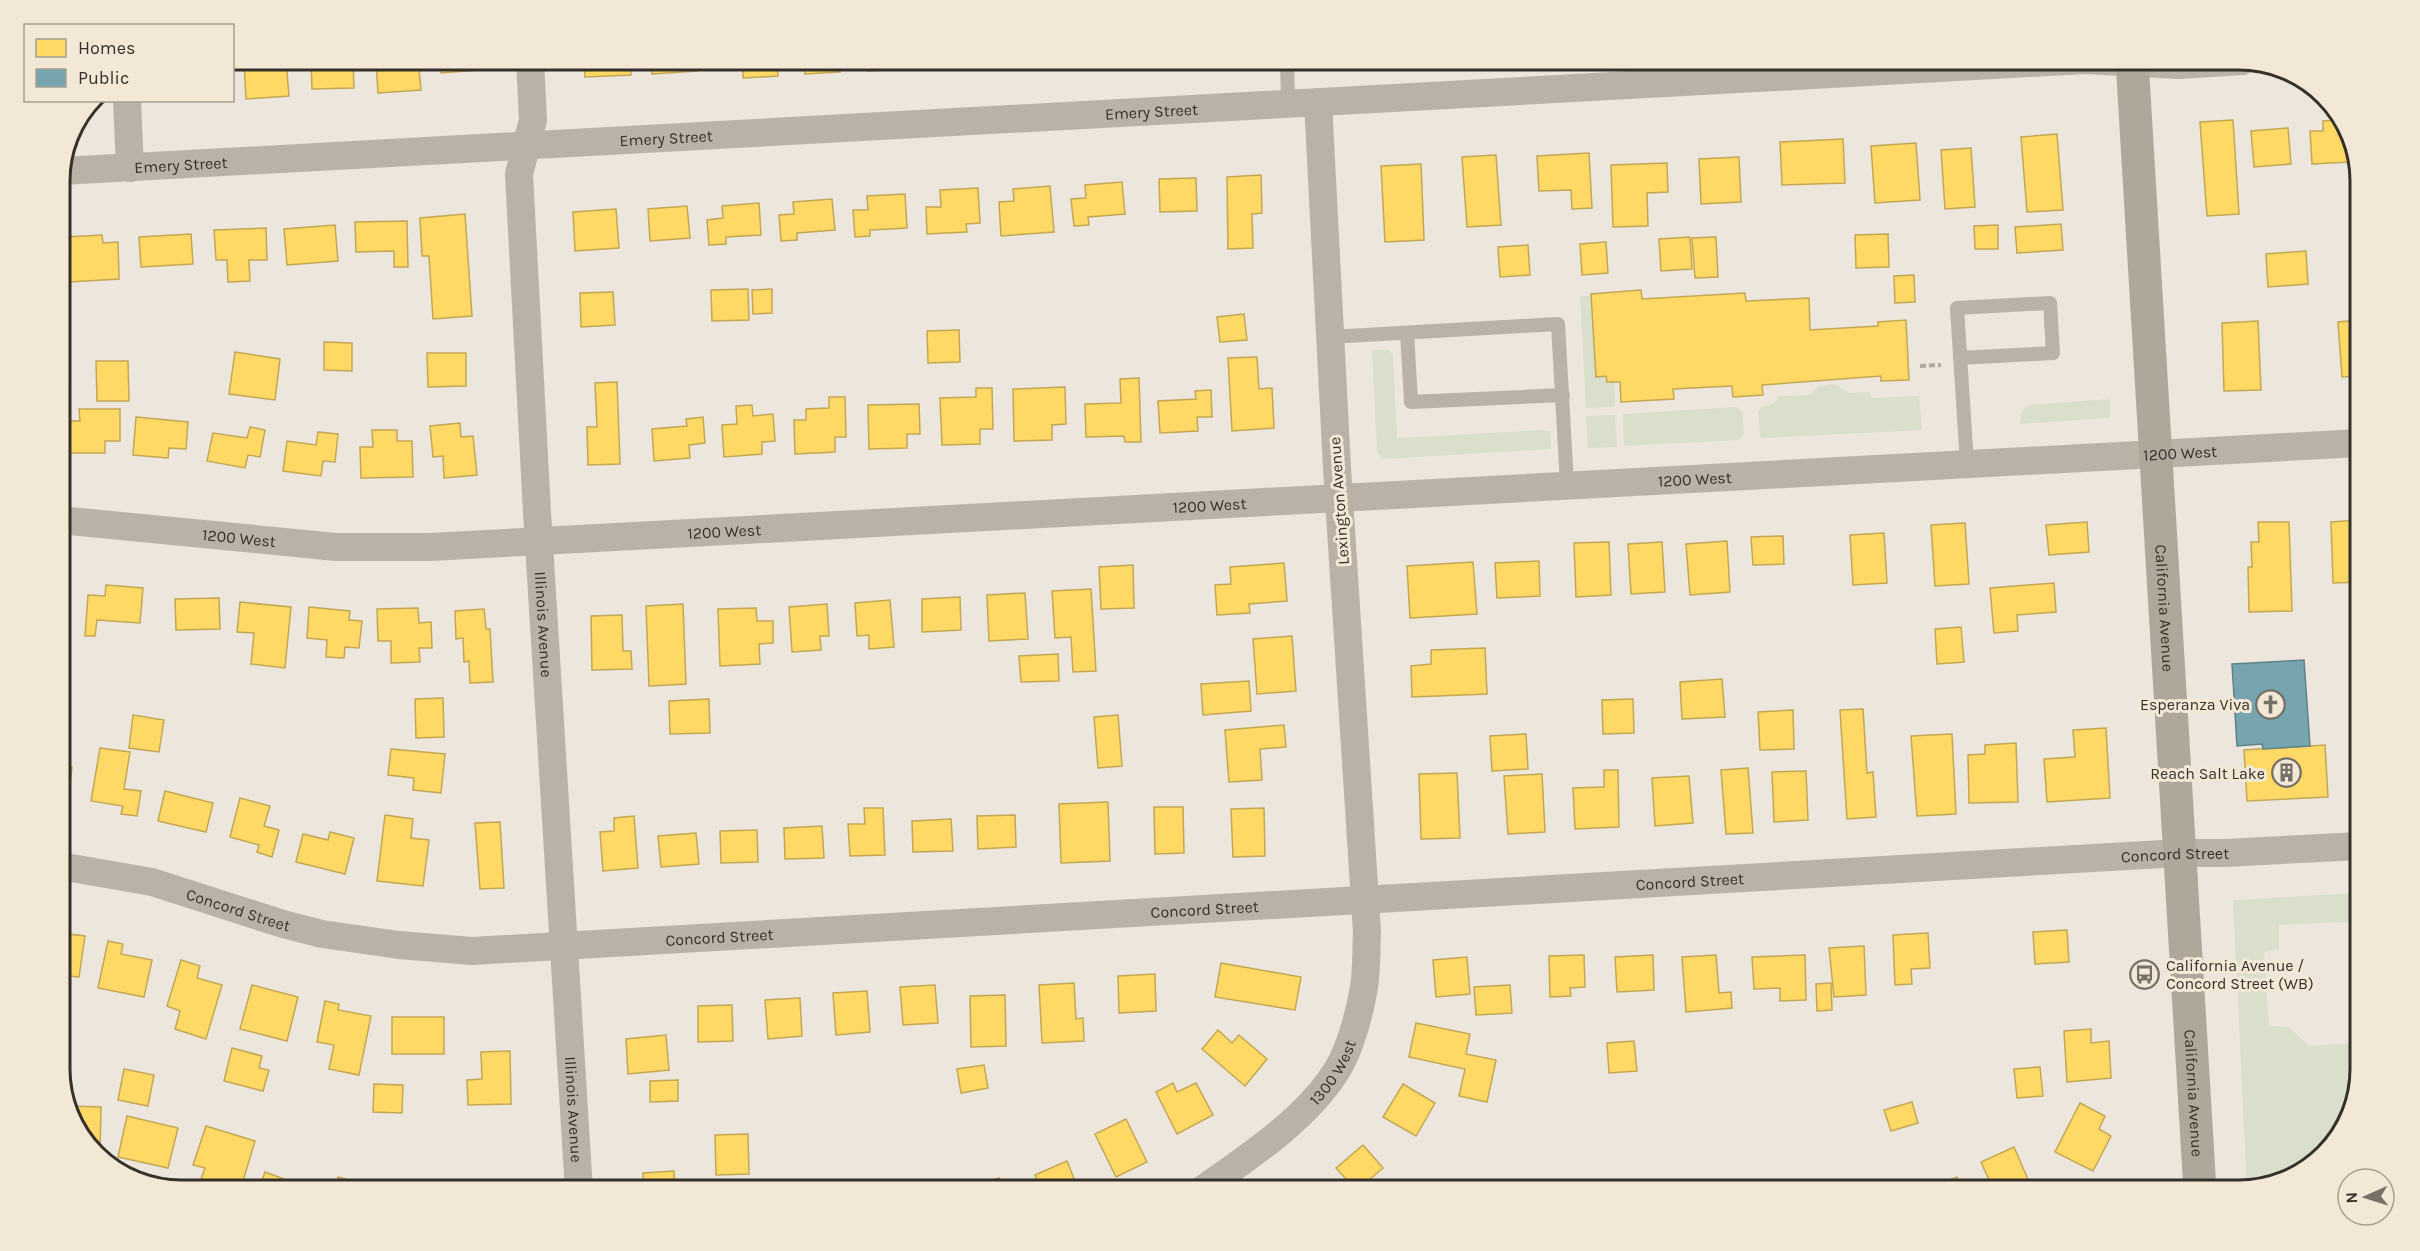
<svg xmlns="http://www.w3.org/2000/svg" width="2420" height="1251" font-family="Karla,sans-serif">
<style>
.green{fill:#d9dfcb}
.homes{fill:#ffd966;stroke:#c2a754;stroke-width:1.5}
.public{fill:#76a5af;stroke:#628287;stroke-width:1.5}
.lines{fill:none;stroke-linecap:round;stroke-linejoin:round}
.path{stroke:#aea8a0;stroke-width:4;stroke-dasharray:6 3;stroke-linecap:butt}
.service{stroke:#bab2a7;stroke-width:14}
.minor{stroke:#bab2a7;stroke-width:28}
.secondary{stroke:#b0a79b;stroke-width:33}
.labels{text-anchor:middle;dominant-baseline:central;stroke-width:6;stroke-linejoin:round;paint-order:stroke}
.street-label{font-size:16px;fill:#35312a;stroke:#f3e8d5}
.poi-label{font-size:16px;fill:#35312a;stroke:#f3e8d5;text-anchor:end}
.rim{fill:none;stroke:#35312a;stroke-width:3}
</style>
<rect width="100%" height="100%" fill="#ece6dc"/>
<!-- green -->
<g class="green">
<path d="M1580,296H1591L1596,376H1606L1607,382H1614L1615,405L1613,407L1586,408Z"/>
<path d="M1372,350H1389L1393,355L1397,438L1543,430L1550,432L1551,449L1382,459L1377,451Z"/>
<path d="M1834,384L1850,393L1870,392L1871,398L1919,396L1922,430L1764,438L1760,436L1758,412L1761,407L1773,404L1779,396L1811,395L1818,386Z"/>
<path d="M2110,399V416L2108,418L2020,424L2021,413L2028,405Z"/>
<path d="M1737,407L1742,412L1744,434L1739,440L1624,446L1623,414Z"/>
<path d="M1615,415L1617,447L1588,448L1586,416Z"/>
<path d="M2360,893V921L2279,925V949L2264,952L2269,1026L2289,1027L2309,1046L2360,1043V1069L2348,1123L2306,1171L2247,1188L2233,900Z"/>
</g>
<!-- homes -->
<g class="homes">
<path d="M286,60L289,96L246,99L244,62Z"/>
<path d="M311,60H353L354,88L312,89Z"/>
<path d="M376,60H418L421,90L378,93Z"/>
<path d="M441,60H480V70L441,73Z"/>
<path d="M584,60H630L631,75L585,77Z"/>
<path d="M651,60H697V71L652,74Z"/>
<path d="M743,60H777L778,76L743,78Z"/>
<path d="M804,60H839L840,72L805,74Z"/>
<path d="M867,60H902V69L868,71Z"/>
<path d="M928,60H962V65L928,67Z"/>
<path d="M988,60H1022V63L988,64Z"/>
<path d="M2233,120L2239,214L2207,216L2200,122Z"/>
<path d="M2337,120V130L2345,129L2350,144V162L2312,164L2310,131H2323V121Z"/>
<path d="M2288,128L2291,164L2254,167L2251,131Z"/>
<path d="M2057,134L2063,210L2027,212L2021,137Z"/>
<path d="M1843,139L1845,183L1782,185L1780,142Z"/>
<path d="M1916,143L1920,200L1875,203L1871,146Z"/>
<path d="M1971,148L1975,207L1945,209L1941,150Z"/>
<path d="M1589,153L1592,208L1572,209L1571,190L1539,191L1537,156Z"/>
<path d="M1496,155L1501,225L1467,227L1462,157Z"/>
<path d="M1739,157L1741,202L1701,204L1699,159Z"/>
<path d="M1667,163L1668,192L1647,193L1648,226L1613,227L1611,165Z"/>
<path d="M1421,164L1424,240L1385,242L1381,166Z"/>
<path d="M1261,175L1262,213L1252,214L1253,248L1228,249L1227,177Z"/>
<path d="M1196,178L1197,211L1160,212L1159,179Z"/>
<path d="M1122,182L1125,214L1088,217L1089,225L1074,226L1071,199L1086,198L1085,185Z"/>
<path d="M1050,186L1054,232L1001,236L999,202L1014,201L1013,189Z"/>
<path d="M978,188L980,223L966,224L967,232L927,234L926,207H941L940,190Z"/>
<path d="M905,194L907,228L870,230V236L855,237L853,210H868L867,196Z"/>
<path d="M832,199L835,230L797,233V240L781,241L779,215L794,214L793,202Z"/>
<path d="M759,203L761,235L726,237V244L709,245L707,220L723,218L722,206Z"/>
<path d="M687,206L690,238L650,241L648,209Z"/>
<path d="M616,209L619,248L575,251L573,212Z"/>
<path d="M465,214L472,316L433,319L429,256H422L420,218Z"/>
<path d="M407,221L408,267H394V251L356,252L355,222Z"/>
<path d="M2061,224L2063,250L2017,253L2015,227Z"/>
<path d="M335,225L338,261L287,265L284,229Z"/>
<path d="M1998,225V249H1975L1974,226Z"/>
<path d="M266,228L267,260H249L250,281L228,282L227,260H216L214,230Z"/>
<path d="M191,234L193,264L141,267L139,237Z"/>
<path d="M1888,234L1889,267L1856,268L1855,235Z"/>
<path d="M102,235L103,243L118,242L119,279L69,282L66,237Z"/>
<path d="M1690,237L1692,269L1661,271L1659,239Z"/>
<path d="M1716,237L1718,277L1695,278L1692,238Z"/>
<path d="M1606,242L1608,273L1582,275L1580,244Z"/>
<path d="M1528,245L1530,275L1500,277L1498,247Z"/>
<path d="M2306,251L2308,284L2268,287L2266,254Z"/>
<path d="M1914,275L1915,302L1895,303L1894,276Z"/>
<path d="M748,289L749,320L712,321L711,290Z"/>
<path d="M772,289V313L753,314L752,290Z"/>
<path d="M1641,290L1642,299L1745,293L1746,301L1809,298L1810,330L1878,326V322L1906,320L1909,380L1881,381V376L1762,385L1763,395L1733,397L1732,386L1673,389L1674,399L1621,402L1620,382H1607L1606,376L1596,377L1591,294Z"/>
<path d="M613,292L615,325L581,327L580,293Z"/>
<path d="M1244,314L1247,340L1220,342L1217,317Z"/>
<path d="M2360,320V376L2342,377L2338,322Z"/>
<path d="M2258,321L2261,390L2224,391L2222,323Z"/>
<path d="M959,330L960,362L928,363L927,331Z"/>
<path d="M324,342L352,343V371L324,370Z"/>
<path d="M235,352L280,359L275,400L229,394Z"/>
<path d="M427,353H466V386L428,387Z"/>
<path d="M1257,357L1259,389L1272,388L1274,428L1232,431L1228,358Z"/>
<path d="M96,361H128L129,401H97Z"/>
<path d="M1139,378L1141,442H1125L1124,436L1086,437L1085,404L1121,403L1120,379Z"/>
<path d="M617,382L620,464L588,465L587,427H597L595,383Z"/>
<path d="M1065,387L1066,424L1052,425V440L1014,441L1013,389Z"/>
<path d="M976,388H992L993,429H980V444L942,445L940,398L976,397Z"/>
<path d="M1211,390L1212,417H1197L1198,431L1160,433L1158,401L1196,399L1195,391Z"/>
<path d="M829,397H845L846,437H835V452L795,454L794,420H806V409L829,408Z"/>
<path d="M919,404L920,434H907V448L869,449L868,405Z"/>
<path d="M752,405L753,416L773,414L775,441L762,442V454L724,457L722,425L737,424L736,406Z"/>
<path d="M79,409H120V441H105V453H67V421H80Z"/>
<path d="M136,417L188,422L186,449L169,448L168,458L133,455Z"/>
<path d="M703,417L705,443L689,445L690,458L654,461L652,429L687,426L686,419Z"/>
<path d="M460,423L461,437L473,436L477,475L444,478L443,456L433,457L430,426Z"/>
<path d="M250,427L265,430L260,457L248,455L245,468L207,461L213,433L247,438Z"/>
<path d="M372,430H397V441H412L413,477L361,478L360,447H373Z"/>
<path d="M318,432L338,434L335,462L323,461L321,476L283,471L287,441L316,445Z"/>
<path d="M2360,520V582L2333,583L2331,522Z"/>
<path d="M2087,522L2089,552L2049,555L2046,525Z"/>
<path d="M2258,522H2289L2292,611L2249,612L2248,567H2252L2251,542H2259Z"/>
<path d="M1965,523L1969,584L1935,586L1931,525Z"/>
<path d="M1884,533L1887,583L1853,585L1850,535Z"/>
<path d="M1783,536L1784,564L1753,565L1751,537Z"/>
<path d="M1727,541L1730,592L1690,595L1686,544Z"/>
<path d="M1609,542L1611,595L1576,597L1574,543Z"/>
<path d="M1662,542L1665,592L1631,594L1628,544Z"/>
<path d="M1539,561L1540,596L1497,598L1495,563Z"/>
<path d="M1473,562L1477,614L1410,618L1407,566Z"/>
<path d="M1284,563L1287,601L1249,604L1250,613L1217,615L1215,585L1231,584L1230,567Z"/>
<path d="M1133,565L1134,608L1101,609L1099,567Z"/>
<path d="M2054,583L2056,612L2017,615L2018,631L1994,633L1990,588Z"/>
<path d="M106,585L143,588L140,623L97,620L95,636H85L88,595L105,596Z"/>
<path d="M1091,589L1096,671L1073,672L1071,637L1055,638L1052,591Z"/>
<path d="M1025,593L1028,639L989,641L987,595Z"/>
<path d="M960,597L961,630L922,632V599Z"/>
<path d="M219,598L220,629L176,630L175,599Z"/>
<path d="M890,600L894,647L869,649V635L857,636L855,603Z"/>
<path d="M240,602L291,607L285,668L251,664L254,633L237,632Z"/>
<path d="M683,604L686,684L649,686L646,606Z"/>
<path d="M827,604L829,636H820L821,650L792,652L789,607Z"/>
<path d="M309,607L350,611L349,620L362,621L359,648L345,647L344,658L326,657L327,640L307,638Z"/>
<path d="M418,608L419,623L431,622L432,648H419L420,662L391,663V641H378L377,609Z"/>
<path d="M756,608L757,621H773V643L759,644L760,664L720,666L718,609Z"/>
<path d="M484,609L486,629H490L493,682L470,683L469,661L464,662L463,638L456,639L455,611Z"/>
<path d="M622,615L623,651H631L632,669L592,670L591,616Z"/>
<path d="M1961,627L1964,662L1937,664L1935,629Z"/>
<path d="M1292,636L1296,691L1257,694L1253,639Z"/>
<path d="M1485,648L1487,694L1412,697L1411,666L1431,664V650Z"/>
<path d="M1058,654L1059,681L1021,682L1019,656Z"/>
<path d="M1722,679L1725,717L1682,719L1680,682Z"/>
<path d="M1249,681L1251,711L1203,715L1201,684Z"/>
<path d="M443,698L444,737L416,738L415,699Z"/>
<path d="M709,699L710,733L670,734L669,701Z"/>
<path d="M1633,699L1634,733L1603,734L1602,700Z"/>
<path d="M1863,709L1867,773L1873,772L1876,817L1847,819L1840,710Z"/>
<path d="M1793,710L1794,749L1760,750L1758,712Z"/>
<path d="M133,715L164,720L159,752L129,748Z"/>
<path d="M1118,715L1122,766L1098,768L1094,717Z"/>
<path d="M1284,725L1286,747L1260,749L1262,780L1229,782L1225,730Z"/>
<path d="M2106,728L2110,798L2047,802L2044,759L2075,757L2073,730Z"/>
<path d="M1526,734L1528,769L1492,771L1490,736Z"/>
<path d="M1952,734L1956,814L1917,816L1911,736Z"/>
<path d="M2016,743L2018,802L1969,803L1968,755L1985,754V745Z"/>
<path d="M2325,745L2328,797L2247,801L2244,750Z"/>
<path d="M100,748L130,752L124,789L141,791L137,816L121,814L123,806L91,801Z"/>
<path d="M391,749L445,754L441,793L413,790L414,778L388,775Z"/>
<path d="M60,766L72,767L69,793H60Z"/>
<path d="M1748,768L1753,833L1726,834L1721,770Z"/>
<path d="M1604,770H1618L1619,827L1575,829L1573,788L1604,787Z"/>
<path d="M1806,771L1808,820L1774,822L1772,772Z"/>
<path d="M1457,773L1460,838L1421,839L1419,774Z"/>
<path d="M1542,774L1545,832L1508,834L1504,776Z"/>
<path d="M1689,776L1693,823L1655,826L1652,778Z"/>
<path d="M165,791L213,803L206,832L158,821Z"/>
<path d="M240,798L270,806L264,826L279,830L272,857L257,852L259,845L230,837Z"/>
<path d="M1108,802L1110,861L1061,863L1059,804Z"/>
<path d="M1154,807H1183L1184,853L1155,854Z"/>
<path d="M864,808H883L885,855L850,856L848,824H865Z"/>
<path d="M1264,808L1265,856L1233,857L1231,809Z"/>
<path d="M385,815L413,819L411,838L429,840L423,886L377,881Z"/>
<path d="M1015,815L1016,847L978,849L977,816Z"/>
<path d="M634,816L638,868L603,871L600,832L614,831V818Z"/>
<path d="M951,819L953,851L913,852L912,821Z"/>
<path d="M500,822L504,888L480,889L475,823Z"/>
<path d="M822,826L824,858L785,859L784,828Z"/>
<path d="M757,830L758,862L721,863L720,831Z"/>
<path d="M330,832L354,838L345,874L296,862L303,834L328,840Z"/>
<path d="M696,833L699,864L661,867L658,836Z"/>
<path d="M2067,930L2069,962L2035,964L2033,932Z"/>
<path d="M60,933L85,936L79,977L60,975Z"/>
<path d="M1928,933L1930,968L1911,969L1912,984L1895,985L1893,935Z"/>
<path d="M108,941L123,944L121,954L152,960L144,997L98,988Z"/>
<path d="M1864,946L1866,995L1834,997L1829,948Z"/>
<path d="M1584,955L1585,987L1570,988L1571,996L1550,997L1549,956Z"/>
<path d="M1653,955L1654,990L1617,992L1615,957Z"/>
<path d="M1716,955L1719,993L1731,992L1732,1008L1686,1012L1682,957Z"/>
<path d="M1805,955L1806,1000L1780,1001V988L1754,989L1752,957Z"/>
<path d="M1467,957L1470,994L1436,997L1433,960Z"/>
<path d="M181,960L200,966L197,978L222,985L206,1039L175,1029L180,1011L167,1006Z"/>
<path d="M1221,963L1301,977L1295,1010L1215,997Z"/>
<path d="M1155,974L1156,1011L1119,1013L1118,976Z"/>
<path d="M1074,983L1076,1019L1083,1018L1084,1041L1042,1043L1039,985Z"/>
<path d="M1831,983L1832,1010L1817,1011L1816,984Z"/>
<path d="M252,985L298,997L287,1041L240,1029Z"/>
<path d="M935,985L938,1023L903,1025L900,987Z"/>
<path d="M1510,985L1512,1013L1476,1015L1474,987Z"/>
<path d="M867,991L870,1032L836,1035L833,993Z"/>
<path d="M1005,995L1006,1046L971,1047L970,996Z"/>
<path d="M800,998L802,1036L768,1039L765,1000Z"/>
<path d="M325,1001L339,1004L338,1010L371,1016L359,1075L329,1069L334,1045L317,1042Z"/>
<path d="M732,1005L733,1041L698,1042V1006Z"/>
<rect x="392" y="1017" width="52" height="37"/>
<path d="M1416,1023L1470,1034L1466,1054L1496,1060L1487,1102L1459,1096L1465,1069L1409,1057Z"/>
<path d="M2091,1029V1043L2109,1041L2111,1078L2067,1082L2064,1031Z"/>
<path d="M1218,1030L1232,1043L1239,1035L1267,1059L1245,1086L1202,1049Z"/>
<path d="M666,1035L669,1070L628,1074L626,1039Z"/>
<path d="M1634,1041L1637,1071L1609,1073L1607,1043Z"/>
<path d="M232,1048L262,1056L259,1068L269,1070L263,1091L224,1081Z"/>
<path d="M510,1051L511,1104L468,1105L467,1080L482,1079L481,1052Z"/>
<path d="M984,1065L988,1088L961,1093L957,1069Z"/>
<path d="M2040,1067L2043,1096L2017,1098L2014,1069Z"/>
<path d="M124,1069L154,1075L148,1106L118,1100Z"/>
<path d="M678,1080V1101L650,1102V1081Z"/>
<path d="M1173,1083L1177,1092L1196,1083L1213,1115L1177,1134L1156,1092Z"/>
<path d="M374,1084L403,1085L402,1113L373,1112Z"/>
<path d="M1403,1084L1435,1103L1416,1136L1383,1117Z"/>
<path d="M1912,1102L1918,1123L1891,1131L1884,1110Z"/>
<path d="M2080,1103L2105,1116L2099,1129L2111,1136L2093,1171L2055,1152Z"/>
<path d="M70,1106L101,1107L100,1150H95L81,1137Z"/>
<path d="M127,1116L178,1128L168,1168L118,1157Z"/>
<path d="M1126,1119L1147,1162L1116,1177L1095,1134Z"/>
<path d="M206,1126L255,1141L240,1191H228L200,1182L205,1168L193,1165Z"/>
<path d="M748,1134L749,1174L716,1175L715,1135Z"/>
<path d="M1363,1145L1383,1168L1369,1180L1375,1187L1371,1191H1357L1336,1168Z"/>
<path d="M2014,1147L2033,1191H1994L1981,1162Z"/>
<path d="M1067,1161L1079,1191H1041L1035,1175Z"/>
<path d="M674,1171L675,1191H644L643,1173Z"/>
<path d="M265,1172L314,1190V1191H258Z"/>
<path d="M338,1177L378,1188L377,1191H334Z"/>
<path d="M1957,1177L1962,1191H1942L1940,1184Z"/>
<path d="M999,1178L1003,1191H967L966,1188Z"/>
<path d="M513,1184L514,1191H488V1185Z"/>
</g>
<!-- public -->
<path class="public" d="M2304,660L2310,746L2263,749L2262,744L2237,746L2232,664Z"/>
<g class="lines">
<!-- path -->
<path class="path" d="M1920,366L1941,365"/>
<!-- service -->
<g class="service">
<path d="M1287,60L1288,103"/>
<path d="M1407,333L1411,402L1563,395"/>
<path d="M1330,337L1558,324L1567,485"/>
<path d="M1960,358L2053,353L2050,303L1957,308L1967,464"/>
</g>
<!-- minor -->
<g class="minor">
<path id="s1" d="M530,60L533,120L519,174L537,512L579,1191"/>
<path d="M127,100L130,168"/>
<path id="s2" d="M61,171L2086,60L2178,65L2243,61"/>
<path id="s3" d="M60,520L336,547H430L2360,443"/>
<path id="s4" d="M60,866L152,882L283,924L322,934L399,945L472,951L2180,853H2225L2360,846"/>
<path id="s5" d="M1200,1191C1246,1159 1307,1119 1337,1070C1350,1049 1360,1012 1364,987C1367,969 1366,950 1367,932L1337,468L1318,102"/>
</g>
<!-- secondary -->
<path class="secondary" id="s6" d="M2132,60L2200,1191"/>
</g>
<!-- icons -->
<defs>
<symbol id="church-ring" viewBox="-11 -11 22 22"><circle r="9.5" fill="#f3e8d5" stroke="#757068" stroke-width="1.5"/><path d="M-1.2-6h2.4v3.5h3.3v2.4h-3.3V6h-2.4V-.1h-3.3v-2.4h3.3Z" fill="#757068"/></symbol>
<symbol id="building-ring" viewBox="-11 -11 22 22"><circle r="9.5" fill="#f3e8d5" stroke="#757068" stroke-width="1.5"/><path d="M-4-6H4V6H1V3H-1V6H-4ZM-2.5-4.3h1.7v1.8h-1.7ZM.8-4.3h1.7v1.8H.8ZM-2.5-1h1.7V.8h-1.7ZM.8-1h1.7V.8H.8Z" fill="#757068"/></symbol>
<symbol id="bus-ring" viewBox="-11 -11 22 22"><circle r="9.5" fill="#f3e8d5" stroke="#757068" stroke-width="1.5"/><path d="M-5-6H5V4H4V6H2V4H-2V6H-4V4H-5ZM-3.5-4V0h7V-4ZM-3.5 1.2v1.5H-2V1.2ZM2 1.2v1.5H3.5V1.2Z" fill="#757068"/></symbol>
</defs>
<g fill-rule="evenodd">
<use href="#church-ring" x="2254" y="688" width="33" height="33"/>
<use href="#building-ring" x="2270" y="756" width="33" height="33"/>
<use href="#bus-ring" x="2128" y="958" width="33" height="33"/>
</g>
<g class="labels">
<!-- street labels -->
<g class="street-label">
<text stroke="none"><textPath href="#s2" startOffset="1092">Emery Street</textPath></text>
<text stroke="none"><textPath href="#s2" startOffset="606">Emery Street</textPath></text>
<text stroke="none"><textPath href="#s2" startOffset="120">Emery Street</textPath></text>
<text stroke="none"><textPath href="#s3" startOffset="2124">1200 West</textPath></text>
<text stroke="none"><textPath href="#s3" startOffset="1638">1200 West</textPath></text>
<text transform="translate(1339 501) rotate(-94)">Lexington Avenue</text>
<text stroke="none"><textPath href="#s3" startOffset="1152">1200 West</textPath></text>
<text stroke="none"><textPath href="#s3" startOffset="666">1200 West</textPath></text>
<text stroke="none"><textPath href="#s3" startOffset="180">1200 West</textPath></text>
<text stroke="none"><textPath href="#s6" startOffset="549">California Avenue</textPath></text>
<text stroke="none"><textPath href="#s1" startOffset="567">Illinois Avenue</textPath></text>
<text stroke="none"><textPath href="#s4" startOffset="2128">Concord Street</textPath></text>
<text stroke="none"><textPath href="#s4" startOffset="1642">Concord Street</textPath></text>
<text stroke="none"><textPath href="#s4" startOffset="184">Concord Street</textPath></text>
<text stroke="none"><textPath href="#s4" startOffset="1156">Concord Street</textPath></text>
<text stroke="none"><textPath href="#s4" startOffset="670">Concord Street</textPath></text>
<text stroke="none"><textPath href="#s5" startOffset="180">1300 West</textPath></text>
<text stroke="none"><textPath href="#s6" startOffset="1035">California Avenue</textPath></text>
<text stroke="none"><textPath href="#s1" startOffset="1053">Illinois Avenue</textPath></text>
</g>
<!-- poi labels -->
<g class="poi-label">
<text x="2250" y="704">Esperanza Viva</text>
<text x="2265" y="773">Reach Salt Lake</text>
<text x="2166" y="965" text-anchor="start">California Avenue /<tspan x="2166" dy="18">Concord Street (WB)</tspan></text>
</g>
</g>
<!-- crop -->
<path d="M0 0H2420V1251H0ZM181 70H2239A111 111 0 0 1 2350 181V1069A111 111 0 0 1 2239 1180H181A111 111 0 0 1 70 1069V181A111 111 0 0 1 181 70Z" fill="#f3e8d5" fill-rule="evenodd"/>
<path class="rim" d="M181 70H2239A111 111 0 0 1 2350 181V1069A111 111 0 0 1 2239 1180H181A111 111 0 0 1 70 1069V181A111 111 0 0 1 181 70Z"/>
<!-- legend -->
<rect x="24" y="24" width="210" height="78" fill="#f3e8d5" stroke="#a79f91" stroke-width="1.5"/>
<rect x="36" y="39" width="30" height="18" fill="#ffd966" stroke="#a79f91" stroke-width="1.5"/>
<text x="78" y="54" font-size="18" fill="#35312a">Homes</text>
<rect x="36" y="69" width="30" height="18" fill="#76a5af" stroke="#a79f91" stroke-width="1.5"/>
<text x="78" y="84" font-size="18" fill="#35312a">Public</text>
<!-- north arrow -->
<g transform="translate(2366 1197) rotate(267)"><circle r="28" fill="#f3e8d5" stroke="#a79f91" stroke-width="1.5"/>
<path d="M0-4.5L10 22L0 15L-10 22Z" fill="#757068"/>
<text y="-9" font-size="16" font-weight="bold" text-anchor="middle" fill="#35312a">N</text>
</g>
</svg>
